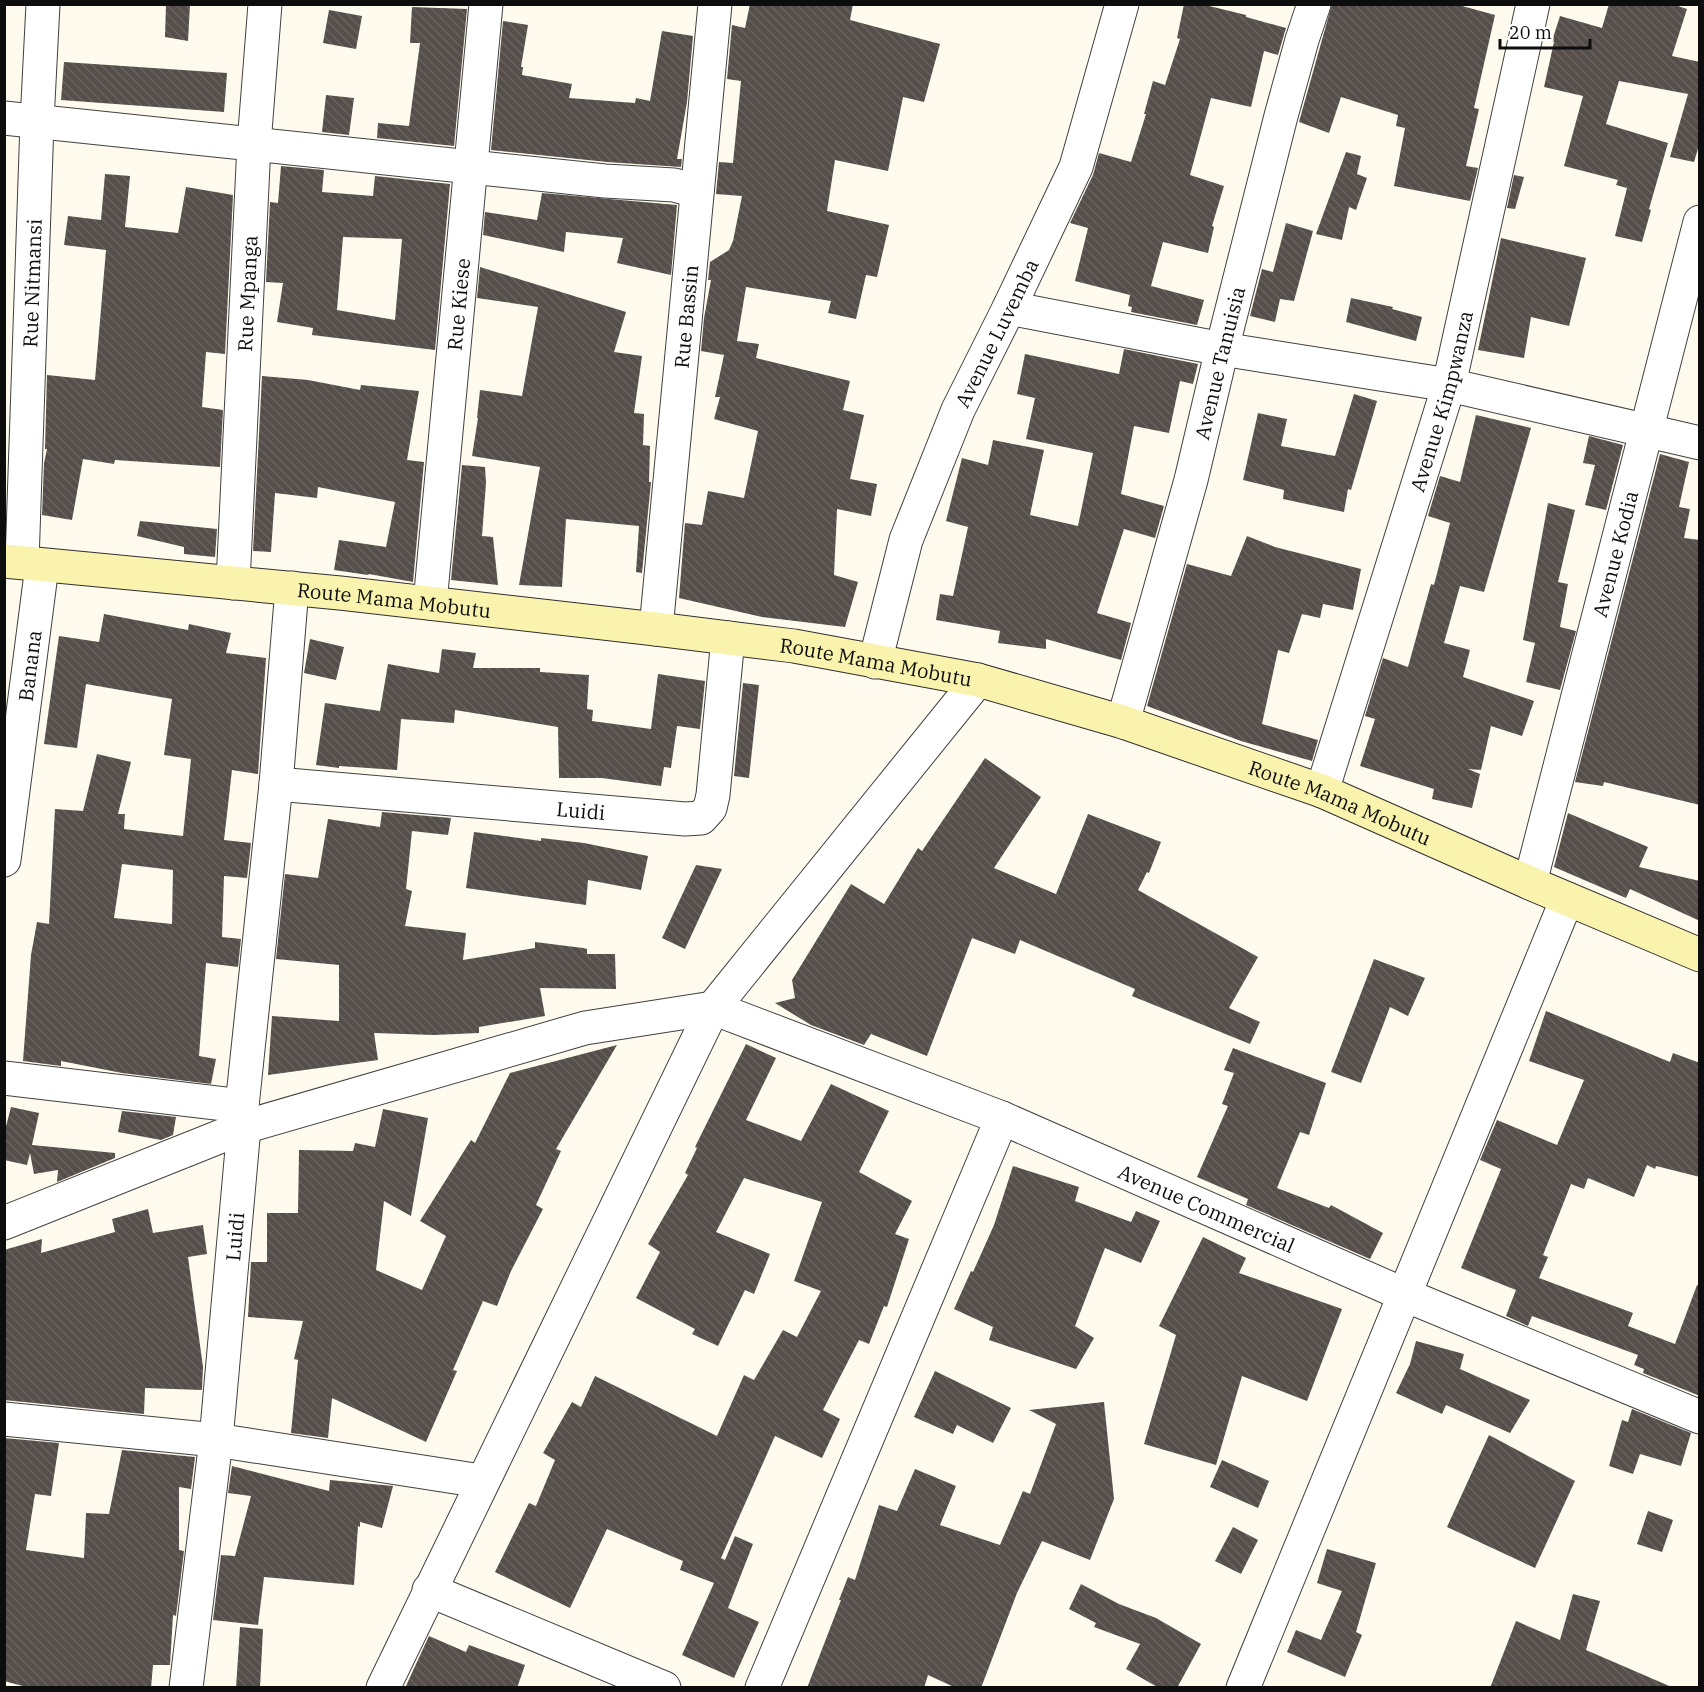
<svg xmlns="http://www.w3.org/2000/svg" width="1704" height="1692" font-family="'IBM Plex Serif',serif">
<style>
.building{fill:url(#building-back-hatch);fill-rule:evenodd}
.lines{fill:none;stroke-linecap:round;stroke-linejoin:round}
.street-casing{stroke:#404040;stroke-width:35}
.secondary-casing{stroke:#2f2f2f;stroke-width:35}
.street{stroke:#fff;stroke-width:33}
.secondary{stroke:#f9f3ae;stroke-width:33}
.labels{text-anchor:middle;dominant-baseline:central;stroke-width:6;stroke-linejoin:round;paint-order:stroke}
.street-label{font-size:20px;fill:#0d0d0d;stroke:#fff}
</style>
<defs>
<pattern id="building-back-hatch" width="6" height="6" patternUnits="userSpaceOnUse" patternTransform="scale(1.5)"><rect width="6" height="6" fill="#554e4a"/><path d="M-1 5l2 2M0 0l6 6M5-1l2 2" fill="none" stroke="#686360"/></pattern>
</defs>
<rect width="100%" height="100%" fill="#fefbee"/>
<!-- building -->
<g class="building">
<path d="M166,4H190L188,41L165,37Z"/>
<path d="M750,4H853L850,20L940,44L924,102L903,97L888,171L835,160L827,211L889,225L877,277L866,275L856,319L828,313L831,301L746,287L737,341L759,344L756,358L850,381L843,410L864,415L850,479L877,484L871,516L837,509L834,575L858,582L845,627L762,617L679,598L685,523L702,525L708,491L744,498L758,431L714,419L720,397H715L724,355L701,351L704,318L711,280H708L710,262L729,250L733,241L742,196L716,194L719,162L733,163L741,81L727,79L732,25L745,28Z"/>
<path d="M1184,4H1201L1246,15V17L1286,28L1278,55L1264,51L1251,107L1211,98L1190,175L1224,186L1212,226L1214,227L1208,253L1163,242L1151,286L1204,300L1197,325L1131,312L1132,307L1128,306L1130,295L1075,281L1088,228L1070,223L1093,175L1099,153L1131,162L1146,114H1144L1153,81L1165,85L1180,39L1177,38Z"/>
<path d="M1332,4H1455L1495,15L1474,108L1479,109L1466,166L1478,168L1470,201L1394,186L1405,128L1396,126L1398,115L1341,97L1329,133L1299,122Z"/>
<path d="M1609,4H1672L1687,9L1672,56L1700,62V142L1694,162L1670,157L1688,94L1619,81L1606,124L1668,143L1649,209L1651,210L1642,242L1615,236L1627,188L1616,185L1618,180L1564,166L1583,96L1544,87L1554,42L1552,41L1560,16L1602,28Z"/>
<path d="M412,7L467,9L454,146L377,138L378,123L409,126L420,43H410Z"/>
<path d="M329,10L362,16L356,49L323,43Z"/>
<path d="M503,21L528,25L521,67H523L522,75L572,84L569,98L635,103L636,98L650,101L662,31L693,36L687,102L677,159H682L681,167L607,162L491,150Z"/>
<path d="M64,62L227,73L224,112L61,100Z"/>
<path d="M326,95L354,98L349,135L322,132Z"/>
<path d="M1346,152L1361,156L1357,174L1367,178L1356,210L1349,207L1342,240L1316,234Z"/>
<path d="M281,166L324,170L322,192L373,196L375,176L450,184L435,350L312,335L313,328L277,322L283,283L266,282L270,202L278,203ZM343,237L402,239L395,320L337,310Z"/>
<path d="M105,174L130,176L125,227L178,233L186,187L233,195L225,354L206,352L202,407L223,410L220,467L115,460L114,464L83,459L72,520L42,515L44,463L47,449H45L47,375L95,380L106,250L64,245L68,216L101,220Z"/>
<path d="M1514,175L1524,177L1515,209L1507,208Z"/>
<path d="M542,193L677,205L671,275L617,263L623,238L566,232L564,252L483,235L485,212L537,220Z"/>
<path d="M1286,223L1313,231L1294,301L1280,299L1275,322L1250,316L1262,269L1273,272Z"/>
<path d="M1501,238L1586,258L1569,326L1531,317L1524,358L1478,350Z"/>
<path d="M480,267L626,312L614,352L642,356L634,413L644,414L643,445L650,446L649,482H651L642,573L636,572L639,526L566,519L562,587L519,585L540,467L472,456L478,418H477L480,390L522,396L538,307L477,298Z"/>
<path d="M1351,298L1393,307L1392,309L1422,317L1416,341L1346,322Z"/>
<path d="M1124,349L1198,364L1193,384L1180,381L1169,433L1134,426L1121,494L1164,506L1155,538L1124,529L1097,613L1131,623L1121,660L1046,639V649L998,643L1000,631L936,620L940,594L953,596L968,527L946,521L962,458L988,465L993,440L1044,450L1030,515L1078,526L1093,453L1026,439L1035,398L1017,394L1025,354L1119,374Z"/>
<path d="M262,376L308,380L360,390L361,385L419,391L407,460L424,462L413,582L369,574L368,575L334,570L339,540L386,547L395,502L318,487L317,498L275,493L271,552L253,551Z"/>
<path d="M1354,394L1377,401L1351,490L1348,489L1344,512L1283,499L1284,490L1243,480L1258,413L1287,419L1281,446L1335,456Z"/>
<path d="M1476,415L1531,428L1484,592L1460,586L1444,643L1470,650L1463,677L1534,701L1522,736L1491,726L1481,770L1468,769L1480,774L1472,808L1432,799L1434,789L1360,766L1375,719L1365,716L1383,658L1408,667L1431,584L1434,585L1450,523L1428,516L1440,476L1460,482Z"/>
<path d="M1589,436L1623,445L1606,510L1585,505L1595,465L1583,463Z"/>
<path d="M1660,454L1689,462L1679,507L1690,509L1684,538L1700,540V805L1604,782L1603,786L1575,782Z"/>
<path d="M462,465L485,467L486,483L482,536L493,537L498,585L451,580Z"/>
<path d="M1548,503L1575,510L1558,582L1568,584L1560,627L1576,631L1560,690L1526,682L1535,643L1523,640Z"/>
<path d="M140,521L217,529L215,557L184,554V547L137,536Z"/>
<path d="M1247,536L1275,547L1361,569L1353,610L1323,604L1320,618L1302,614L1289,653L1278,650L1262,724L1318,740L1312,761L1241,741L1147,706L1187,564L1231,576Z"/>
<path d="M104,614L188,630L189,624L231,633L226,653L266,658L258,774L232,770L224,840L251,843L247,878L224,876L222,937L241,939L238,967L206,963L199,1056L216,1059L211,1084L122,1073L61,1061V1066L23,1061L31,955L37,922L49,924L55,809L83,811L97,754L131,762L118,814H125L124,829L183,836L191,759L164,755L172,699L86,684L77,748L44,744L59,636L99,642ZM122,864L173,870L172,924L114,918Z"/>
<path d="M310,639L344,647L336,680L304,673Z"/>
<path d="M442,649L476,653L473,668H540V672L589,675L587,709L593,710L592,721L651,729L658,674L705,681L700,729L677,726L671,768L664,767L661,786L602,778H559L558,727L455,710L454,723L401,719L397,770L339,766V768L316,765L325,703L380,711L388,664L439,673Z"/>
<path d="M743,683L759,685L749,778L734,776Z"/>
<path d="M985,758L1041,797L994,868L1056,894L1088,814L1161,842L1149,873L1147,872L1138,890L1258,957L1229,1008L1260,1022L1250,1044L1132,996L1135,989L1020,940L1015,954L972,938L927,1056L871,1034L864,1045L811,1025L775,1003L795,998L792,980L851,884L884,904L918,848L922,851Z"/>
<path d="M382,812L451,818L448,835L412,831L406,889L412,891L405,926L466,933L463,960L535,948V942L583,948L587,949V954H615L616,989L540,988L545,1016L479,1027V1033L434,1035L374,1033L378,1060L268,1075L272,1016L339,1021V965L276,959L285,874L318,878L328,819L380,827Z"/>
<path d="M1568,813L1648,847L1639,867L1700,881V921L1630,889L1626,898L1554,867Z"/>
<path d="M474,832L541,841V838L584,843L648,856L641,890L588,880L586,905L466,888Z"/>
<path d="M696,865L722,869L685,949L662,938Z"/>
<path d="M1374,959L1425,978L1408,1016L1390,1007L1361,1083L1331,1072Z"/>
<path d="M1546,1011L1670,1062L1673,1053L1700,1063V1177L1656,1166L1655,1169L1647,1165L1634,1197L1588,1178L1584,1189L1571,1184L1543,1255L1548,1257L1539,1278L1633,1313L1628,1326L1675,1344L1697,1285L1700,1286V1396L1643,1373L1644,1369L1634,1365L1638,1355L1532,1316L1528,1326L1506,1316L1516,1290L1461,1268L1501,1169L1480,1160L1497,1120L1557,1145L1584,1080L1529,1061Z"/>
<path d="M746,1044L776,1058L746,1120L801,1141L831,1084L889,1111L859,1172L912,1201L895,1234L909,1239L887,1307L884,1306L869,1344L859,1340L823,1410L840,1419L822,1458L775,1436L721,1558L725,1560L735,1536L753,1544L728,1608L759,1622L734,1678L682,1655L714,1583L680,1570L683,1561L607,1529L570,1608L495,1572L529,1503L536,1506L555,1460L543,1453L572,1402L581,1407L595,1376L717,1436L744,1375L754,1380L783,1330L797,1337L821,1291L794,1281L822,1202L744,1178L716,1232L770,1254L754,1294L745,1290L718,1346L692,1334L695,1329L636,1298L660,1252L648,1244L688,1175L685,1173L697,1148L695,1147Z"/>
<path d="M617,1045L556,1149L561,1151L536,1205L543,1209L511,1271L497,1306L483,1301L453,1370L457,1371L426,1442L332,1398L328,1438L291,1433L298,1360L294,1359L303,1321L248,1317L251,1262H267V1213H298L299,1150L353,1151L355,1143L375,1147L383,1109L428,1118L411,1216L384,1201L376,1270L422,1290L446,1236L420,1221L471,1140L475,1143L510,1073Z"/>
<path d="M1233,1048L1326,1083L1309,1135L1300,1132L1277,1188L1329,1208L1331,1205L1383,1233L1370,1259L1246,1205L1248,1199L1197,1177L1228,1106L1222,1104L1234,1073L1224,1070Z"/>
<path d="M11,1107L39,1113L32,1145L115,1153V1158L57,1182L58,1170L34,1174L30,1153L27,1165L4,1160V1134Z"/>
<path d="M122,1111L176,1117L173,1135L161,1140L118,1132Z"/>
<path d="M1013,1166L1079,1187L1075,1201L1131,1222L1136,1211L1160,1221L1141,1263L1105,1248L1075,1326L1094,1338L1076,1369L989,1340L993,1327L954,1309L971,1271L973,1272L994,1225Z"/>
<path d="M148,1209L153,1233L203,1225L207,1254L188,1257L203,1367L202,1390L145,1388L144,1414L4,1400V1250L42,1239L41,1253L115,1232L112,1219Z"/>
<path d="M1203,1237L1246,1258L1239,1273L1342,1309L1307,1401L1242,1376L1216,1465L1144,1444L1176,1335L1159,1326Z"/>
<path d="M1416,1341L1464,1354L1460,1369L1530,1400L1510,1433L1446,1405L1442,1414L1396,1393L1410,1364Z"/>
<path d="M935,1371L1011,1408L993,1443L957,1425L953,1434L914,1417Z"/>
<path d="M1104,1402L1114,1499L1090,1560L1042,1541L1017,1593L981,1688H956L928,1675L924,1688H807L841,1600H839L848,1577L855,1580L879,1505L897,1511L915,1469L956,1486L940,1525L1000,1545L1023,1491L1030,1494L1056,1424L1029,1410Z"/>
<path d="M1632,1409L1691,1433L1681,1466L1640,1454L1633,1474L1609,1466L1622,1420L1628,1422Z"/>
<path d="M1489,1435L1575,1481L1535,1568L1447,1527Z"/>
<path d="M4,1438L59,1443L51,1496L35,1494L26,1550L84,1558L86,1513L109,1514L122,1450L195,1457L191,1489L179,1487V1550L184,1551L176,1616L173,1615L170,1665H153L151,1688H30L4,1681Z"/>
<path d="M1222,1460L1269,1481L1258,1508L1210,1487Z"/>
<path d="M232,1466L329,1491L330,1480L393,1486L382,1528L360,1522V1527L358,1526L354,1585L264,1577L258,1625L213,1620L221,1555L235,1556L251,1496L228,1493Z"/>
<path d="M1648,1511L1673,1520L1662,1552L1637,1544Z"/>
<path d="M1233,1527L1258,1540L1241,1574L1215,1561Z"/>
<path d="M1327,1549L1376,1563L1356,1632L1362,1635L1345,1677L1287,1652L1296,1630L1321,1640L1342,1591L1317,1583Z"/>
<path d="M1081,1584L1119,1604L1156,1618L1201,1644L1177,1688H1159L1126,1669L1140,1644L1094,1627L1096,1623L1069,1609Z"/>
<path d="M1573,1594L1600,1601L1586,1650L1674,1688H1490L1516,1621L1560,1640Z"/>
<path d="M240,1627L263,1629L260,1688H236Z"/>
<path d="M429,1636L466,1652L469,1645L525,1665L517,1688H405Z"/>
</g>
<g class="lines">
<defs>
<g id="street">
<path d="M4,118L605,181L674,185L697,191"/>
<path d="M1009,308L1222,349L1449,385L1700,443"/>
<path id="s1" d="M22,562L37,122L43,4"/>
<path id="s2" d="M233,583L254,144L265,4"/>
<path id="s3" d="M430,603L486,4"/>
<path id="s4" d="M656,629L715,4"/>
<path id="s5" d="M875,662L906,540L958,410L1009,308L1076,167L1122,4"/>
<path id="s6" d="M1123,722L1191,480L1222,349L1281,116L1302,40L1314,4"/>
<path id="s7" d="M276,784L685,819L701,818L710,808L713,795L728,638"/>
<path id="s8" d="M1322,791L1449,385L1533,4"/>
<path id="s9" d="M4,860L42,566"/>
<path id="s10" d="M1530,883L1700,222"/>
<path d="M4,1078L242,1106"/>
<path id="s11" d="M4,1223L244,1127L585,1028L713,1008L1002,1118L1405,1295L1700,1417"/>
<path d="M4,1419L216,1440L481,1481"/>
<path d="M429,1590L664,1688"/>
<path id="s12" d="M186,1688L216,1440L244,1127L242,1106L276,784L292,588"/>
<path d="M383,1688L713,1008L978,680"/>
<path d="M762,1688L1002,1118"/>
<path d="M1243,1688L1567,899"/>
</g>
<g id="secondary">
<path id="s13" d="M4,561L340,593L656,629L794,646L978,680L1123,722L1322,791L1530,883L1700,955"/>
</g>
</defs>
<!-- street casing -->
<use href="#street" class="street-casing"/>
<!-- secondary casing -->
<use href="#secondary" class="secondary-casing"/>
<!-- street -->
<use href="#street" class="street"/>
<!-- secondary -->
<use href="#secondary" class="secondary"/>
</g>
<g class="labels">
<!-- street labels -->
<g class="street-label">
<text stroke="none"><textPath href="#s1" startOffset="279">Rue Nitmansi</textPath></text>
<text stroke="none"><textPath href="#s2" startOffset="290">Rue Mpanga</textPath></text>
<text stroke="none"><textPath href="#s3" startOffset="300">Rue Kiese</textPath></text>
<text stroke="none"><textPath href="#s4" startOffset="314">Rue Bassin</textPath></text>
<text stroke="none"><textPath href="#s5" startOffset="352">Avenue Luvemba</textPath></text>
<text stroke="none"><textPath href="#s6" startOffset="372">Avenue Tanuisia</textPath></text>
<text stroke="none"><textPath href="#s8" startOffset="408">Avenue Kimpwanza</textPath></text>
<text stroke="none"><textPath href="#s10" startOffset="340">Avenue Kodia</textPath></text>
<text stroke="none"><textPath href="#s13" startOffset="392">Route Mama Mobutu</textPath></text>
<text stroke="none"><textPath href="#s13" startOffset="878">Route Mama Mobutu</textPath></text>
<text stroke="none"><textPath href="#s9" startOffset="196">Banana</textPath></text>
<text stroke="none"><textPath href="#s13" startOffset="1364">Route Mama Mobutu</textPath></text>
<text stroke="none"><textPath href="#s7" startOffset="306">Luidi</textPath></text>
<text stroke="none"><textPath href="#s11" startOffset="1276">Avenue Commercial</textPath></text>
<text stroke="none"><textPath href="#s12" startOffset="454">Luidi</textPath></text>
</g>
</g>
<!-- border -->
<rect width="1704" height="1692" fill="none" stroke="#0d0d0d" stroke-width="12"/>
<!-- scale -->
<path d="M1500 39v9h90v-9" fill="none" stroke="#0d0d0d" stroke-width="3"/>
<text x="1509" y="39" font-size="18" fill="#0d0d0d" stroke="#ffffff" stroke-width="4.5" paint-order="stroke">20 m</text>
</svg>
